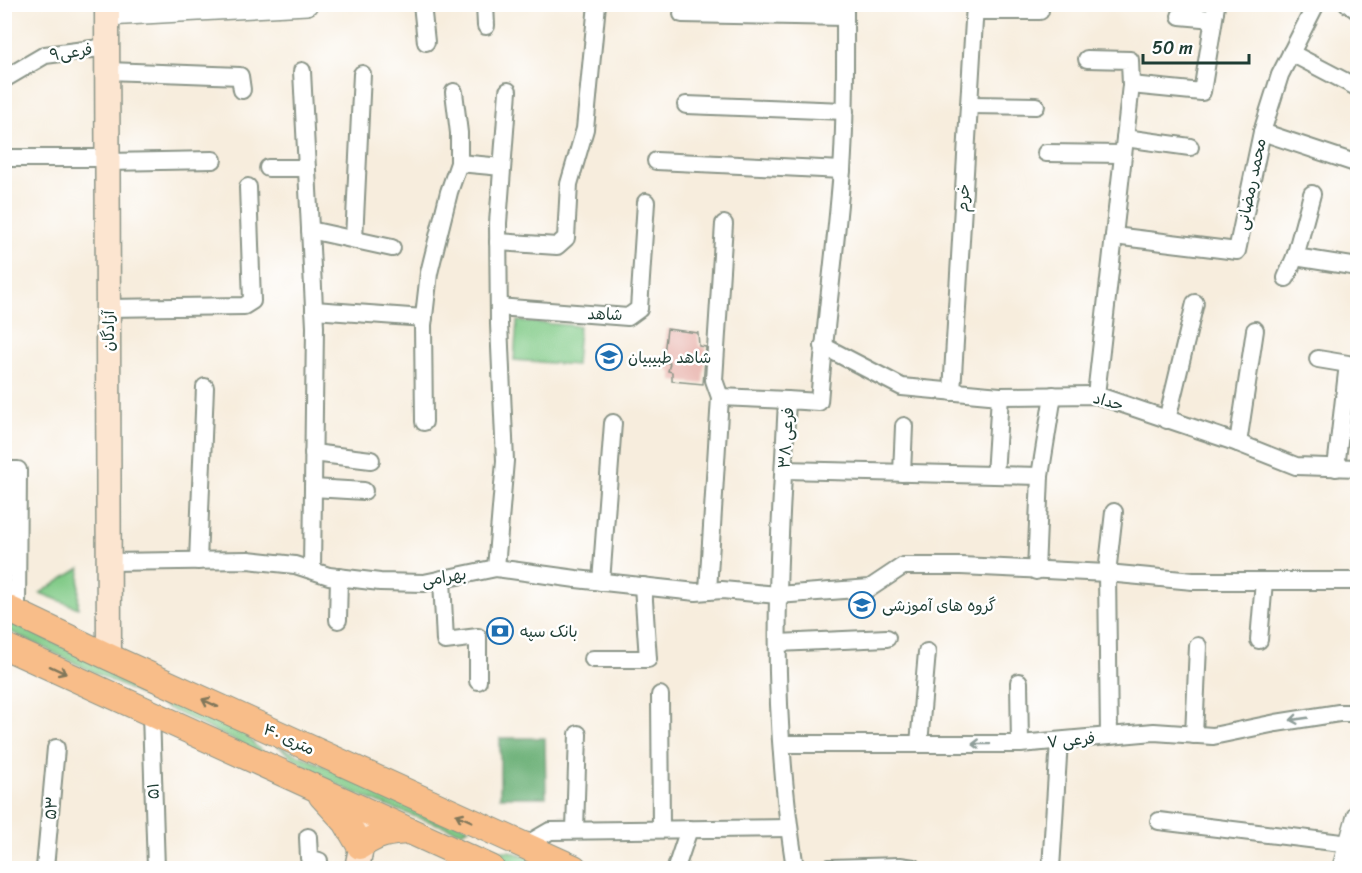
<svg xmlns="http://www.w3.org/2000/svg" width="1362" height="873" font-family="Sriracha,'Playpen Sans Arabic',sans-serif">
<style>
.green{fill:#82cb88;stroke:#50845e;stroke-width:1.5}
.forest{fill:#69af74;stroke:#447654;stroke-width:1.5}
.building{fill:#e9b5ae}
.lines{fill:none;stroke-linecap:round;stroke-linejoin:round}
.minor-casing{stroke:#8b9588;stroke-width:20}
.tertiary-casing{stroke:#8b9588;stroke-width:24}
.secondary-casing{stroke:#8b9588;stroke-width:27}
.primary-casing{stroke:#8b9588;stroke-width:28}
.minor{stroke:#fff;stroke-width:16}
.tertiary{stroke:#fff;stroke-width:21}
.secondary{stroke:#fce5d0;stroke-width:24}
.primary{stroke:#f8bd89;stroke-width:26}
.oneway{stroke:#81775a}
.oneway2{stroke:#8f9e9a}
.labels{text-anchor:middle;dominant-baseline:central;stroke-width:5;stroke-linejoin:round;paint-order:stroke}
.street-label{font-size:16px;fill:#1f3d34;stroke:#fff}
.poi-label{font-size:16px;fill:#1f3d34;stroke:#fff;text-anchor:start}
</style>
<rect width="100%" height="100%" fill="#fff"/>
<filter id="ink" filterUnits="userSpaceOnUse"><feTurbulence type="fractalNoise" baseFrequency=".0167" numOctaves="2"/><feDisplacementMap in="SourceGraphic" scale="12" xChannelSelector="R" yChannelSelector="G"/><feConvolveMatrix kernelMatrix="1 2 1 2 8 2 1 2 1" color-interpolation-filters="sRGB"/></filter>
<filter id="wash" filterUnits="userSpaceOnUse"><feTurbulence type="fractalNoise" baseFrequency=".008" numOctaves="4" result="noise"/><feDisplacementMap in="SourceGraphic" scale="24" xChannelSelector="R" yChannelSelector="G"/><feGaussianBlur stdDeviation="1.35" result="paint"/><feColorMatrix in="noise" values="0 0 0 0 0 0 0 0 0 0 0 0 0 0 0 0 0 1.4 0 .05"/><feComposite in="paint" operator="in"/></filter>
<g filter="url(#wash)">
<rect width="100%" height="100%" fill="#f7eddd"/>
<!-- green -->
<g class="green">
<path d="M517,321L579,326L576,365L514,360Z"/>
<path d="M80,568L78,608L40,593Z"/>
<path d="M5,619L244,731L254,744L268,757L5,629Z"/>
<path d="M278,746L469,828L461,832C399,811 328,789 278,746Z"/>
<path d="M469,850L510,851L557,868H512Z"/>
</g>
<!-- forest -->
<path class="forest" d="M500,738H545L546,797H500Z"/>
<g id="blocks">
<!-- building -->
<path class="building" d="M667,329L698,333L699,346L706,347L703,384L672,381V372L668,371L670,363L663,362Z"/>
</g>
</g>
<g filter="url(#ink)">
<use href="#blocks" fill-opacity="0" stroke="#8b9588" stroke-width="1.5"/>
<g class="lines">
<defs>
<g id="minor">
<path d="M422,4L426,42"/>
<path d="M485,4L486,26"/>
<path d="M1348,4L1358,11"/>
<path d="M975,11H1040"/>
<path d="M682,14L845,17"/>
<path d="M1180,16L1213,19"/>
<path d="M1291,53L1358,88"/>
<path d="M1087,59L1130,60L1131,85L1096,395"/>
<path d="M108,71L240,76L242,90"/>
<path d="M302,71L315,327L312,570"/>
<path d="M4,79L45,55L108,47"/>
<path d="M1131,85L1202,92L1216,6"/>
<path d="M686,105L845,111"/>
<path d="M969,105L1036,106"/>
<path d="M1262,132L1358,164"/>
<path d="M1125,138L1190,147"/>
<path d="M1046,153L1123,154"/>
<path d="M4,158H108"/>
<path d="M656,161L842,170"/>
<path d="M108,162L213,160"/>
<path d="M459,163L502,167"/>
<path d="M268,168H307"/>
<path d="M310,230L392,248"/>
<path d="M1114,236L1237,251L1262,132L1280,75L1316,4"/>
<path d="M354,239L362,74"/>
<path d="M498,242L557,246L566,238L569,184L585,129L597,4"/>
<path d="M1295,257L1358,267"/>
<path d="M1286,278L1295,257L1312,194"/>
<path d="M499,307L628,317L639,309L646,202"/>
<path d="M108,308L244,306L252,301L248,187"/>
<path d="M314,310L424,318"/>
<path d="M823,346L902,387L1000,396L1096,395L1238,443L1296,466L1358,468"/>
<path d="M1318,359L1348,364L1336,468"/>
<path d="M952,392L975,4"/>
<path d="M720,397L787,400"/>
<path d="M1167,420L1195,303"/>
<path d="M424,422L423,325L429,273L449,192L459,163V133L454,92"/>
<path d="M1238,443L1255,330"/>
<path d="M313,453L371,460"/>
<path d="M4,470H18L17,612"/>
<path d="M784,470L1040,476"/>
<path d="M902,473L904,426"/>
<path d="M995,475L1000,396"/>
<path d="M313,488L364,491"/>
<path d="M198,561L205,387"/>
<path d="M109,562L248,560L295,565L329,576L380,582L424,583L496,568L576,579L696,592L722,590L778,595L870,588L903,566H961L1107,573L1193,581H1358"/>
<path d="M496,568L505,461L499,324L498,223L508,91"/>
<path d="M1036,571L1040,476L1053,395"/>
<path d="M442,579L445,641L478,637V681"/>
<path d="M601,582L613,423"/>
<path d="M708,591L720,397L714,380L724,224"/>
<path d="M338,620L339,577"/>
<path d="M1259,640L1264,581"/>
<path d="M778,643L887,638"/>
<path d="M593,659H648L643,586"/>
<path d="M1019,682L1020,744"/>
<path d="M660,695L661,829"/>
<path d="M151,714L156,868"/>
<path d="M1194,735L1198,646"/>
<path d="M1109,736L1107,573L1114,512"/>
<path d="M782,744H1020L1154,732L1213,736L1276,723L1339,713H1358"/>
<path d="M919,744L927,652"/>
<path d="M1159,821L1350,844"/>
<path d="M575,830L578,734"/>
<path d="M308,837L309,858L319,861V868"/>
<path d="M524,846L550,831L789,828"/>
<path d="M45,868L56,748"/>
<path d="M676,868L689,829"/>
<path d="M795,868C781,779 776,686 778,596C779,530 784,465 787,400L819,402C825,325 836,247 842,170C846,115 845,59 845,4"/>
<path d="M829,868L900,866L914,868"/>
<path d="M1051,868L1059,741"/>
</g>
<g id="tertiary">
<path d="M107,15L307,4"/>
<path d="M1343,868L1358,815"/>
</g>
<g id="secondary">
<path d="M107,4L109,657"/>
<path d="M357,868L368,813"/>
</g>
<g id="primary">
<path d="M4,607L109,657L574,868"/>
<path d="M4,646L491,868"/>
<path d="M322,796L346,822L360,846C378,834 388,832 409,831"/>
</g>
</defs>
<!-- minor casing -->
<use href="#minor" class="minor-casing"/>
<!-- tertiary casing -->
<use href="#tertiary" class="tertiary-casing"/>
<!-- secondary casing -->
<use href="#secondary" class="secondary-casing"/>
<!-- primary casing -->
<use href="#primary" class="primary-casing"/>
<!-- minor -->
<use href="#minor" class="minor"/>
<!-- tertiary -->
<use href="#tertiary" class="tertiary"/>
<!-- secondary -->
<use href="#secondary" class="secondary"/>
<!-- primary -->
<use href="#primary" class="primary"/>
</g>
<!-- one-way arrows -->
<defs><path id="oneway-shaft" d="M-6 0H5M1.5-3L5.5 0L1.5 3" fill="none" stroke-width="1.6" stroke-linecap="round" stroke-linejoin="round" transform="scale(1.5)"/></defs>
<g class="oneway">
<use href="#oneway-shaft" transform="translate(58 670) rotate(25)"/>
<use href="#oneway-shaft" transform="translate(210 703) rotate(-155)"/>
<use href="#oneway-shaft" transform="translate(464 818) rotate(-156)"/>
</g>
<g class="oneway2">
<use href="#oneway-shaft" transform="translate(1299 719) rotate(172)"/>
<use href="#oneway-shaft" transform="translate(981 744) rotate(180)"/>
</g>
</g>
<!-- icons -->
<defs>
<symbol id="school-ring" viewBox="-11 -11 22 22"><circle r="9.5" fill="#fff" stroke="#1f6fb2" stroke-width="1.5"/><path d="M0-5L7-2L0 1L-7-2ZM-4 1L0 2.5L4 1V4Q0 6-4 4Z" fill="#1f6fb2"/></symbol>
<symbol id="bank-ring" viewBox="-11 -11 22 22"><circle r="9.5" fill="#fff" stroke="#1f6fb2" stroke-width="1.5"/><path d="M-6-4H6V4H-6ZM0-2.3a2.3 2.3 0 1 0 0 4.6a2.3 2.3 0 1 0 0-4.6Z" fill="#1f6fb2"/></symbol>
</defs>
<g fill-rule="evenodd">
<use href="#school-ring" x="594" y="342" width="30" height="30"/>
<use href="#school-ring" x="847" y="590" width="30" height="30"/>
<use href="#bank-ring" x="485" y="616" width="30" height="30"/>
</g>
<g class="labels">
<!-- street labels -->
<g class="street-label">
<text transform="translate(71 52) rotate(-8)">فرعی۹</text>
<text transform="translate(1251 184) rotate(-78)">محمد رمضانی</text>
<text transform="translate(963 198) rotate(-87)">خرم</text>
<text transform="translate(605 314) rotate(2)">شاهد</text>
<text transform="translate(108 331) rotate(-90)">آزادگان</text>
<text transform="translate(1108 401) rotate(15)">حداد</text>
<text transform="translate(786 438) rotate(-86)">فرعی ۳۸</text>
<text transform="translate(444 577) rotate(-9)">بهرامی</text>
<text transform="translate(289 739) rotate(24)">۴۰ متری</text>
<text transform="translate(1071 740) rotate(-5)">فرعی ۷</text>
<text transform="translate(153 791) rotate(-92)">۵۱</text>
<text transform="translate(51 808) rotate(-85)">۵۳</text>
</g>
<!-- poi labels -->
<g class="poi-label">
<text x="628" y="357">شاهد طبیبیان</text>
<text x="882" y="605">گروه های آموزشی</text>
<text x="520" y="631">بانک سپه</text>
</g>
</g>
<!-- margin -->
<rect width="1362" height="873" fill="none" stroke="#fff" stroke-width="24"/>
<!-- scale -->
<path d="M1143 54v9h106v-9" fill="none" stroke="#1f3d34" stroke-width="3"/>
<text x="1152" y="54" font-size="18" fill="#1f3d34" stroke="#ffffff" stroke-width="4.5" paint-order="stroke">50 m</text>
</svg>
